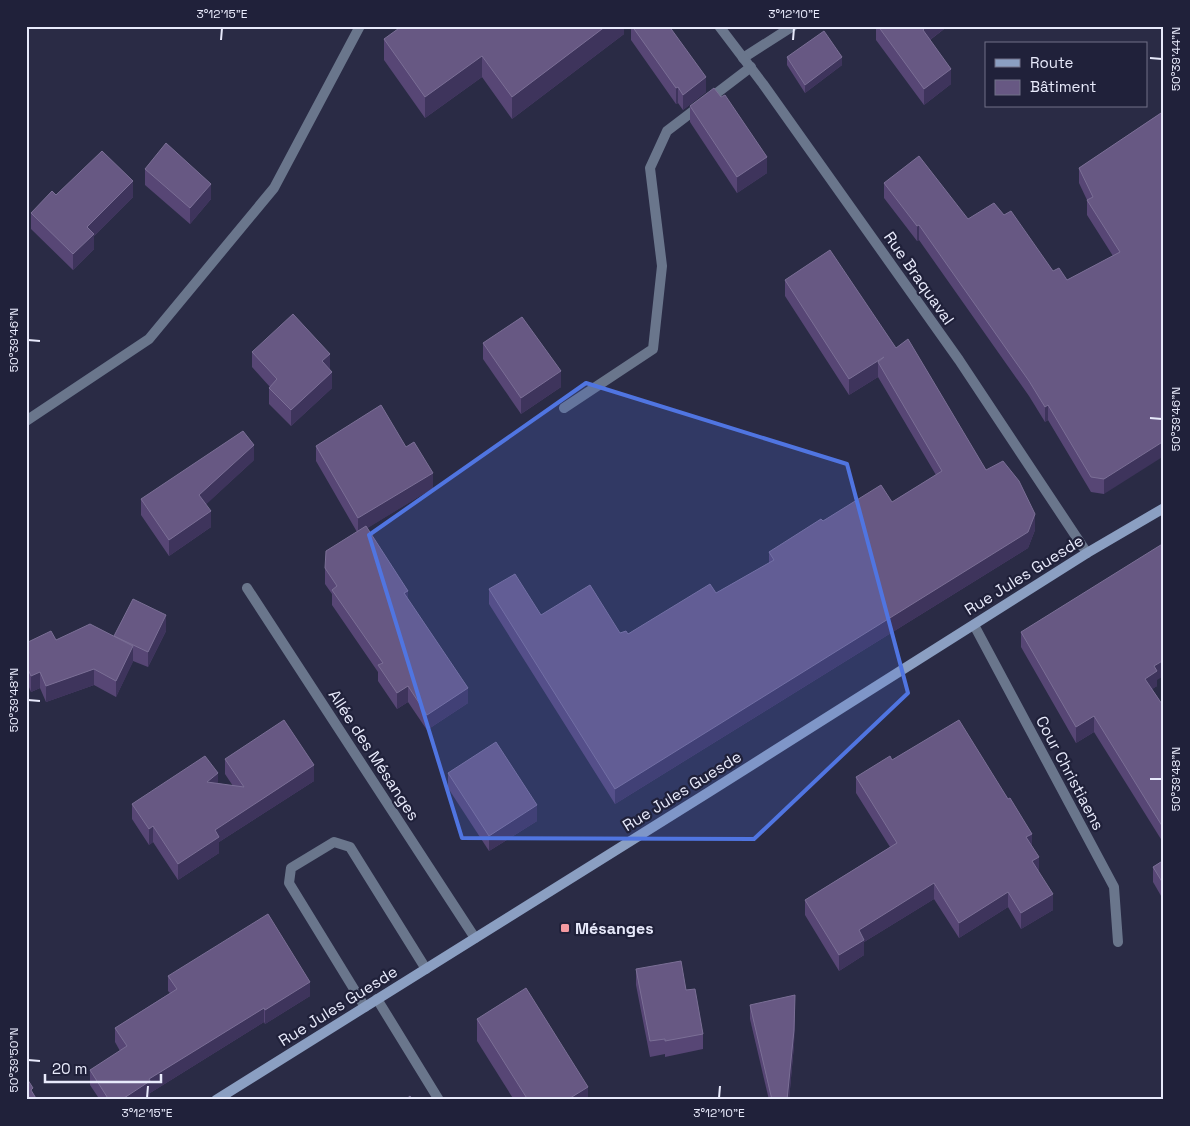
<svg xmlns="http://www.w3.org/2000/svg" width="1190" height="1126" font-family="'Space Grotesk',sans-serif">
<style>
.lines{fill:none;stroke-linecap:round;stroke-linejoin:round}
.lane{stroke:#6a768c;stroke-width:10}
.street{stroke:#6a768c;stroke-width:10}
.secondary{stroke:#8b9fc2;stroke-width:10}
.wall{fill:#574675}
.shaded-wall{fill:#3e345c}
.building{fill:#675883;stroke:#7b6f96}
.marked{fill:#5075e1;fill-opacity:0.2;stroke:#5075e1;stroke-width:4;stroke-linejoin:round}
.ticks{fill:none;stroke:#e8eafb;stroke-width:2}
.poi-dot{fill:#f49aa1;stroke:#20213a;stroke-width:2}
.labels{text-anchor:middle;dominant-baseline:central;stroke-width:4.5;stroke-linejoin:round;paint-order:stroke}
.street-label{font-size:16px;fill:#e8eafb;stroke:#20213a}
.poi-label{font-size:16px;font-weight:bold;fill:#e8eafb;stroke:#20213a;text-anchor:start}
.neatline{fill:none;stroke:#e8eafb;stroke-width:2}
.ticks-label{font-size:12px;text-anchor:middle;fill:#e8eafb}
</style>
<rect width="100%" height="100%" fill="#2a2b45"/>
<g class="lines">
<!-- lane -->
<g class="lane">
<path d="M743,58L793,26"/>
<path d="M564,408L653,349L662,266L650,168L667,131L751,67"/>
<path d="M26,421L149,339L274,188L360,26"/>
<path d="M974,625L1114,887L1118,942"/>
<path d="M365,1007L289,883L291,868L334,842L350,847L426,969"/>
</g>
<!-- street -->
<g class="street">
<path d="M719,26L763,84L959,360L1087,553"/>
<path d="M247,588L475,938"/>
<path d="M377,999L439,1100"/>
</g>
<!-- secondary -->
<path class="secondary" d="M216,1100L709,792L1087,553L1164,508"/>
</g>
<!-- wall -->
<g class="wall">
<path d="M624,26V34L512,119L482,77L425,118L384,60V39Z"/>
<path d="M631,26H669L706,92L683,110L678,103L676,104L631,40Z"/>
<path d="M876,26H948L930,40L951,84L924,105L876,40Z"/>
<path d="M787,57L842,65L805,93L787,65Z"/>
<path d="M721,97L767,173L737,193L690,122V106Z"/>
<path d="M1164,111L1104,494L1091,492L1048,420L1045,422L1029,396L919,240L917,241L884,198V183L968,219L1004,215L1053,271L1067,280L1113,256L1087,215V200L1079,183V168Z"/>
<path d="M145,169L211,199L190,224L145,185Z"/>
<path d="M56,195L133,197L94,236V249L73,270L31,229V213Z"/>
<path d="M785,280L896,348L986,470L1035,530L1028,548L615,804L489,604V589L541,615L620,633L628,634L716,593L769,563V552L823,521L892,502L936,475L878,377L849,395L785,296Z"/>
<path d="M483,343L561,387L521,414L483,359Z"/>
<path d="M252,352L330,370L332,388L291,426L269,404V388L270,387L252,367Z"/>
<path d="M316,446L406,447L433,488L367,528L468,703L427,730L408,702L397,709L378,681V672L332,605V594L325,584V568L357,532L316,461Z"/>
<path d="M254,460L206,504L211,527L169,556L141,515V499Z"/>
<path d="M166,631L148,667L133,661L116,697L94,685L46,702L40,688L31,692L26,680V643L56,640L114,636Z"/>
<path d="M1021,632L1157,680V686L1152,689L1164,707V844L1094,732L1076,743L1021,647Z"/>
<path d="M225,759L314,781L219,842V853L178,880L153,842L149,845L132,819V804L218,783L233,786L225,774Z"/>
<path d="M892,760L1032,846L1039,872L1053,910L1021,929L1008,907L959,938L934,899L864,942V955L839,971L805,915V900L890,847L856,793V777Z"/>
<path d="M448,773L537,821L489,851L448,788Z"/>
<path d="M1164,860V901L1153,882V867Z"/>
<path d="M636,969L686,990L703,1034V1049L665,1057V1054L650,1057L636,985Z"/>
<path d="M168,976L310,996L265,1024L264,1022L150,1093V1096L144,1100H100L90,1085V1070L120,1051L115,1042V1028L170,993L168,991Z"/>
<path d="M750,1005L795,1010L794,1045L789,1100H769L750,1019Z"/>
<path d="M477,1019L588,1100H514L477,1041Z"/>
</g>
<!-- shaded-wall -->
<g class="shaded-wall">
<path d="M606,26H624V34L512,119V97Z"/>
<path d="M927,26H948L923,45V30Z"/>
<path d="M482,56V77L425,118V97Z"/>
<path d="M842,57V65L805,93V85Z"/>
<path d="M951,69V84L924,105V89Z"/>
<path d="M706,77V92L683,110V95Z"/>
<path d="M678,87V103L676,104V88Z"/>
<path d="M767,157V173L737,193V177Z"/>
<path d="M133,181V197L94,236V249L73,270V254L87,227Z"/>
<path d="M211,184V199L190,224V208Z"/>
<path d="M919,225V240L917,241V226Z"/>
<path d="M330,354V370L322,361Z"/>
<path d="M884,357L878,362V377L849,395V379Z"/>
<path d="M561,371V387L521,414V398Z"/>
<path d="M332,372V388L291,426V410Z"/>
<path d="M1048,405V420L1045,422V407Z"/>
<path d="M1164,441V456L1104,494V479Z"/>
<path d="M254,445V460L199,511V495Z"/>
<path d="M433,473V488L358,534V518Z"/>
<path d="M211,511V527L169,556V540Z"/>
<path d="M1035,514V530L1028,548L615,804V789Z"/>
<path d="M408,591V606L404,593Z"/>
<path d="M166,615V631L148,667V652Z"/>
<path d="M133,646V662L116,697V681Z"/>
<path d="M1164,660V676L1157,680V686L1145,694V679L1154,666Z"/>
<path d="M94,669V685L46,702V686Z"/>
<path d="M40,672V688L31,692V676Z"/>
<path d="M408,686V702L397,709V693Z"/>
<path d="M468,688V703L427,730V715Z"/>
<path d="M1094,716V732L1076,743V727Z"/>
<path d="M314,765V781L219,842V853L178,880V864L215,830Z"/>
<path d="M218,773V789L207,782Z"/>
<path d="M537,805V821L489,851V836Z"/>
<path d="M153,826V842L149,845V829Z"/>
<path d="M1032,834V849L1026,837Z"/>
<path d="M1039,857V872L1032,861Z"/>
<path d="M934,883V899L864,942V955L839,971V955L859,930Z"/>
<path d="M1008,892V907L959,938V923Z"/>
<path d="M1053,894V910L1021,929V913Z"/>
<path d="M310,982V996L265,1024V1010Z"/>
<path d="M795,995L794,1045L789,1100H787Z"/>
<path d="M264,1008V1022L150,1093V1096L144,1100H121L149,1079Z"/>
<path d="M588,1087V1100H567Z"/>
</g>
<!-- building -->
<g class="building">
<path d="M402,26H606L512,97L482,56L425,97L384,39Z"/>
<path d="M632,26H669L706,77L683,95L678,87L676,88Z"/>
<path d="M878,26H927L923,30L951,69L924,89Z"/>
<path d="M824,31L842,57L805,85L787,57Z"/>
<path d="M714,88L721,97L725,95L767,157L737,177L690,106Z"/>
<path d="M1164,111V441L1104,479L1091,477L1048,405L1045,407L1029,381L919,225L917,226L884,183L919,156L968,219L994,203L1004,215L1011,211L1053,271L1059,268L1067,280L1120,252L1087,200L1093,197L1079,168Z"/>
<path d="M166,143L211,184L190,208L145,169Z"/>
<path d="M102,151L133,181L87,227L94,234L73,254L31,213L52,191L56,195Z"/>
<path d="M830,250L896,348L908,339L986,470L1003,461L1019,481L1035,514L1028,532L615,789L489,589L515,574L541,615L590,585L620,633L626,631L628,634L710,584L716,593L774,560L769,552L821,519L823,521L881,485L892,502L942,471L878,362L884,357L849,379L785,280Z"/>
<path d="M293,314L330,354L322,361L332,372L291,410L269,388L277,379L252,352Z"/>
<path d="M522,317L561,371L521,398L483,343Z"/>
<path d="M381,405L406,447L414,442L433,473L358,518L316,446Z"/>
<path d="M243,431L254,445L199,495L211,511L169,540L141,499Z"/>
<path d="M366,526L408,591L404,593L468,688L427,715L408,686L397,693L378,665L383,663L332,590L337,586L325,568L326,551Z"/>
<path d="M1164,543V660L1154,666L1157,671L1145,679L1164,707V829L1094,716L1076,727L1021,632Z"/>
<path d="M133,599L166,615L148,652L114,636Z"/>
<path d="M90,624L133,646L116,681L94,669L46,686L40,672L31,676L26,665V643L51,631L56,640Z"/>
<path d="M284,720L314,765L215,830L219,837L178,864L153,826L149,829L132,804L205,756L218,773L207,782L244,787L225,759Z"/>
<path d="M959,720L1008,799L1010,798L1032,834L1026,837L1039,857L1032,861L1053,894L1021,913L1008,892L959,923L934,883L859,930L864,940L839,955L805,900L897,843L856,777L890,756L892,760Z"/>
<path d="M496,742L537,805L489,836L448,773Z"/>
<path d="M1164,860V885L1153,867Z"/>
<path d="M268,914L310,982L265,1010L264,1008L149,1079L150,1081L121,1100H109L90,1070L127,1046L115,1028L177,989L168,976Z"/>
<path d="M681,961L686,990L695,989L703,1034L665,1041V1039L650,1041L636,969Z"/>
<path d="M526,988L588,1087L567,1100H528L477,1019Z"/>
<path d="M795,995L794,1030L787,1100H772L750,1005Z"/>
<path d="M26,1077L33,1088L31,1090L37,1100H26Z"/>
<path d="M410,1096L413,1100H405Z"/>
</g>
<!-- marked area -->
<path class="marked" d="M586,383L847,464L908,693L754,839L462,838L369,535Z"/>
<!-- ticks -->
<path class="ticks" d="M221,40L222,28M793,40L794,28M1150,58L1162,59M28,340L40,341M1150,418L1162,419M28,700L40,701M1150,779H1162M28,1060L40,1061M147,1098L148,1086M719,1098L720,1086"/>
<!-- markers -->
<rect class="poi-dot" x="560" y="923" width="10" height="10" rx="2.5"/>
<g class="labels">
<!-- street labels -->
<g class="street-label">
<text transform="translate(919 278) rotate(55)">Rue Braquaval</text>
<text transform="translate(1024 575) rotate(-32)">Rue Jules Guesde</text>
<text transform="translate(374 755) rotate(57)">Allée des Mésanges</text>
<text transform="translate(1070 773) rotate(62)">Cour Christiaens</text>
<text transform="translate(682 791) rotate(-32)">Rue Jules Guesde</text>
<text transform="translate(338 1006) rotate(-32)">Rue Jules Guesde</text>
</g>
<!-- poi labels -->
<g class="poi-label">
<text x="575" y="928">Mésanges</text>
</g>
</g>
<!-- border -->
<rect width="1190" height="1126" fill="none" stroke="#20213a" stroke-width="55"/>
<!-- legend -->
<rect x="985" y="42" width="162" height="65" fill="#20213a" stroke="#707187"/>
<rect x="995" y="59" width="25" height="8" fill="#8b9fc2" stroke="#707187"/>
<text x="1030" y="68" font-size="15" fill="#e8eafb">Route</text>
<rect x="995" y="80" width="25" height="15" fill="#675883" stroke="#707187"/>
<text x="1030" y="92" font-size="15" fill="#e8eafb">Bâtiment</text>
<!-- scale -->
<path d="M45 1074v8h116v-8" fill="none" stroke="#e8eafb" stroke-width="2.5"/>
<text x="52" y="1074" font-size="15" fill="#e8eafb" stroke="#20213a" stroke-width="4" paint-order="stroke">20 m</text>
<rect x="28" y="28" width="1134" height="1070" class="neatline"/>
<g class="ticks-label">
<text x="222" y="18">3°12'15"E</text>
<text x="794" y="18">3°12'10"E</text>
<text transform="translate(1176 59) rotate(-90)" y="4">50°39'44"N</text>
<text transform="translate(14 340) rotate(-90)" y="4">50°39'46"N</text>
<text transform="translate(1176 419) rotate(-90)" y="4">50°39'46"N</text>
<text transform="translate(14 700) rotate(-90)" y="4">50°39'48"N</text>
<text transform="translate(1176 779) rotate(-90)" y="4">50°39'48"N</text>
<text transform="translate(14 1060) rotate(-90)" y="4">50°39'50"N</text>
<text x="147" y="1117">3°12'15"E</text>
<text x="719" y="1117">3°12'10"E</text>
</g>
</svg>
